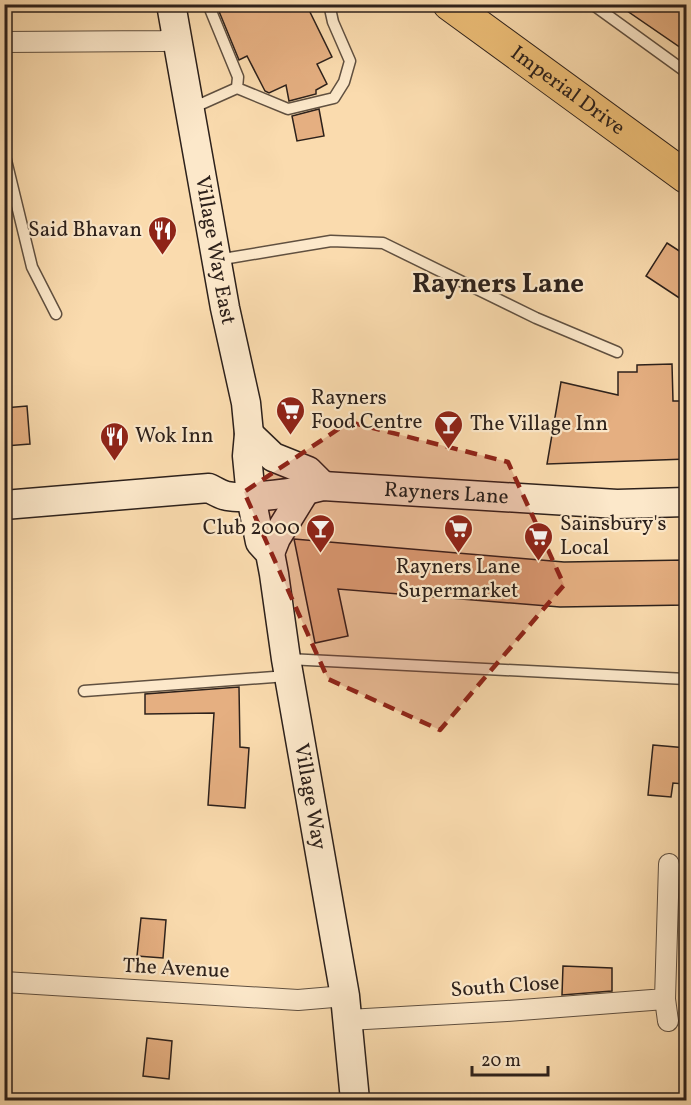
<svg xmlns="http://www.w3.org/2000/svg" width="691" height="1105" font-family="Vollkorn,serif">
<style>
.building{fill:#e5af81;stroke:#2d211b;stroke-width:1.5}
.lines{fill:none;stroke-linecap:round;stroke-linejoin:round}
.lane-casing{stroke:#605040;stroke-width:13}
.street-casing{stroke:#605040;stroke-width:22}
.secondary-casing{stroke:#2d211b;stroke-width:31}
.primary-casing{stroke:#2d211b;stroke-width:34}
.lane{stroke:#fce8ca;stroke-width:10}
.street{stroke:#fce8ca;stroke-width:20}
.secondary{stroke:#fce8ca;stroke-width:28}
.primary{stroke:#edbe77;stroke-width:32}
.marked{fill:#8f2418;fill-opacity:0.2;stroke:#8f2418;stroke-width:4.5;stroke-dasharray:12 8;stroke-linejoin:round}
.labels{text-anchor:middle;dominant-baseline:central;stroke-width:4.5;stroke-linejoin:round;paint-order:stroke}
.street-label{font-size:21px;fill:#2d211b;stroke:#fce8ca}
.poi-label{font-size:21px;fill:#2d211b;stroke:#fce8ca;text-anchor:start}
.district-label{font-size:27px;font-weight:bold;fill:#2d211b;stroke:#fce8ca}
</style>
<rect width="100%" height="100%" fill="#fadbae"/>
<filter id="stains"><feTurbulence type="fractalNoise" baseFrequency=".00333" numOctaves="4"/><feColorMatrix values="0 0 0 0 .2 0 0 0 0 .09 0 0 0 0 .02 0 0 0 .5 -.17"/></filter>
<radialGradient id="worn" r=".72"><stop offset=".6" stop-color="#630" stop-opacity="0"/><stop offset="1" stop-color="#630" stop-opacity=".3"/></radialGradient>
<!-- building -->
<g class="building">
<path d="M216,4H306L332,57L317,64L327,84L316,90V94L289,101L286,85L269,93L265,91L247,56L239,60Z"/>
<path d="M617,4H687V52Z"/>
<path d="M319,109L324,136L297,141L292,116Z"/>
<path d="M667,243L687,256V303L646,276Z"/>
<path d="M672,364L673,401H687V459L547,464L561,382L618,395V372H637V365Z"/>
<path d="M27,406L30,444L5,446L4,408Z"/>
<path d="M294,539L564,562L687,560V605L560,607L338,589L348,636L315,643Z"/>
<path d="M239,687L240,747L249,748L245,808L208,805L214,713L145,714V694Z"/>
<path d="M653,745L687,748L684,784L673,783L671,797L648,795Z"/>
<path d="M141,918L166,920L163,958L137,956Z"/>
<path d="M563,966L612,968V991L562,995Z"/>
<path d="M147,1038L172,1041L169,1079L143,1076Z"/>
</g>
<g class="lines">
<defs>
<g id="lane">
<path d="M208,4L238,77L237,88L288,109L334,98L344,82L350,61L333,22L329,4"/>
<path d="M592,4L686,72"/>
<path d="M190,109L237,88"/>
<path d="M4,152L32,267L56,314"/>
<path d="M217,260L331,241L383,243L536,318L617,352"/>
<path d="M288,659L686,679"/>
<path d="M84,691L287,676"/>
</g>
<g id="street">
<path d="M4,42L162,41L177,39"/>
<path d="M4,982L298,1000L345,996"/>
<path d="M665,999L668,1021"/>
<path d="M348,1020L507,1011L665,999L669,864"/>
</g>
<g id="secondary">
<path id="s1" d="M171,4L225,308L246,403L249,434L247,456L251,497L260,542L270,553L274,574L286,659L345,996L355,1100"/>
<path d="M249,434L273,457L308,471L323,486"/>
<path id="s2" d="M4,505L209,488C215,491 221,495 227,496C249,500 300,492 323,486L617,504L686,502"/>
<path d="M270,553L276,538L305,491"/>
</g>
<g id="primary">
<path id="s3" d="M449,4L686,177"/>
</g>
</defs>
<!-- lane casing -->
<use href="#lane" class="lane-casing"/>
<!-- street casing -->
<use href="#street" class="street-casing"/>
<!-- secondary casing -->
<use href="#secondary" class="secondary-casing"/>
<!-- primary casing -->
<use href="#primary" class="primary-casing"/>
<!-- lane -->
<use href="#lane" class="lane"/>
<!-- street -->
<use href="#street" class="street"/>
<!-- secondary -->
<use href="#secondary" class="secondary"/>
<!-- primary -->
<use href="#primary" class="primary"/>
</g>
<!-- marked area -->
<path class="marked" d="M349,422L508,462L564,585L440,730L328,679L244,492Z"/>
<!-- icons -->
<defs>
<symbol id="restaurant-pin" viewBox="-11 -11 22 30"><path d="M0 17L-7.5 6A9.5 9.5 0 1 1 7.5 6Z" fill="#8f2418" stroke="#fce8ca"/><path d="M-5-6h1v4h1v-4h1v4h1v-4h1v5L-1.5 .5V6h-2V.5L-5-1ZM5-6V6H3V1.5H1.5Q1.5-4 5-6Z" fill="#fff"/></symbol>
<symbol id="supermarket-pin" viewBox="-11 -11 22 30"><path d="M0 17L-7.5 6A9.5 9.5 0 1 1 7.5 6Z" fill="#8f2418" stroke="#fce8ca"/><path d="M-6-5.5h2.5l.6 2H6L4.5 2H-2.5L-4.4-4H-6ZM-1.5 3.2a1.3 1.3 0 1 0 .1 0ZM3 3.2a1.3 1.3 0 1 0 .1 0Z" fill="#fff"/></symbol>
<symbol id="bar-pin" viewBox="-11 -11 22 30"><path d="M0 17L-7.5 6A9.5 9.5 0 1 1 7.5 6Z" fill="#8f2418" stroke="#fce8ca"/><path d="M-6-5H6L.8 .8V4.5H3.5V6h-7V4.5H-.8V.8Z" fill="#fff"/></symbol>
</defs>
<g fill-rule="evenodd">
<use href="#restaurant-pin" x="146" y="214" width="33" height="45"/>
<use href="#supermarket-pin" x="274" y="394" width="33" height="45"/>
<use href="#bar-pin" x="432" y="408" width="33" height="45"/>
<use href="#restaurant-pin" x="98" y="420" width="33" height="45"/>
<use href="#bar-pin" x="304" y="512" width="33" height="45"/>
<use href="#supermarket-pin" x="442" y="512" width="33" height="45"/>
<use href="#supermarket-pin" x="522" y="520" width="33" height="45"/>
</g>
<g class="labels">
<!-- street labels -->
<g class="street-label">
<text stroke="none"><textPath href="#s3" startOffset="147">Imperial Drive</textPath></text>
<text stroke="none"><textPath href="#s1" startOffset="250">Village Way East</textPath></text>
<text stroke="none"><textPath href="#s2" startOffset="446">Rayners Lane</textPath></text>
<text stroke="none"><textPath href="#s1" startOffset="808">Village Way</textPath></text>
<text transform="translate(176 969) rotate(3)">The Avenue</text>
<text transform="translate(505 987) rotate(-4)">South Close</text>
</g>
<!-- poi labels -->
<g class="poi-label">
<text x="142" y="230" text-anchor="end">Said Bhavan</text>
<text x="311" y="398">Rayners<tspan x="311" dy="24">Food Centre</tspan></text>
<text x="470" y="424">The Village Inn</text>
<text x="135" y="436">Wok Inn</text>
<text x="560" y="524">Sainsbury's<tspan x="560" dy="24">Local</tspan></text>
<text x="300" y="528" text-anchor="end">Club 2000</text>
<text x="458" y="567" text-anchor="middle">Rayners Lane<tspan x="458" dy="24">Supermarket</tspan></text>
</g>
<!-- district labels -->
<g class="district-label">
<text x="498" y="285">Rayners Lane</text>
</g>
</g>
<!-- margin -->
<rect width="691" height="1105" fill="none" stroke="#fadbae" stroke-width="24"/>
<rect x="6" y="6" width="679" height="1093" fill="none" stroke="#2d211b" stroke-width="3"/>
<rect x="12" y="12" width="667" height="1081" fill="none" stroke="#2d211b" stroke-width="1.5"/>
<!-- scale -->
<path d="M472 1066v9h76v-9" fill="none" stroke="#2d211b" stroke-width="3"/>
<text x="481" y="1066" font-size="18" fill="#2d211b" stroke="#fce8ca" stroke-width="4.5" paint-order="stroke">20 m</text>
<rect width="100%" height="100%" filter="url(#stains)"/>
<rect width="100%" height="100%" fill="url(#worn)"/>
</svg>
